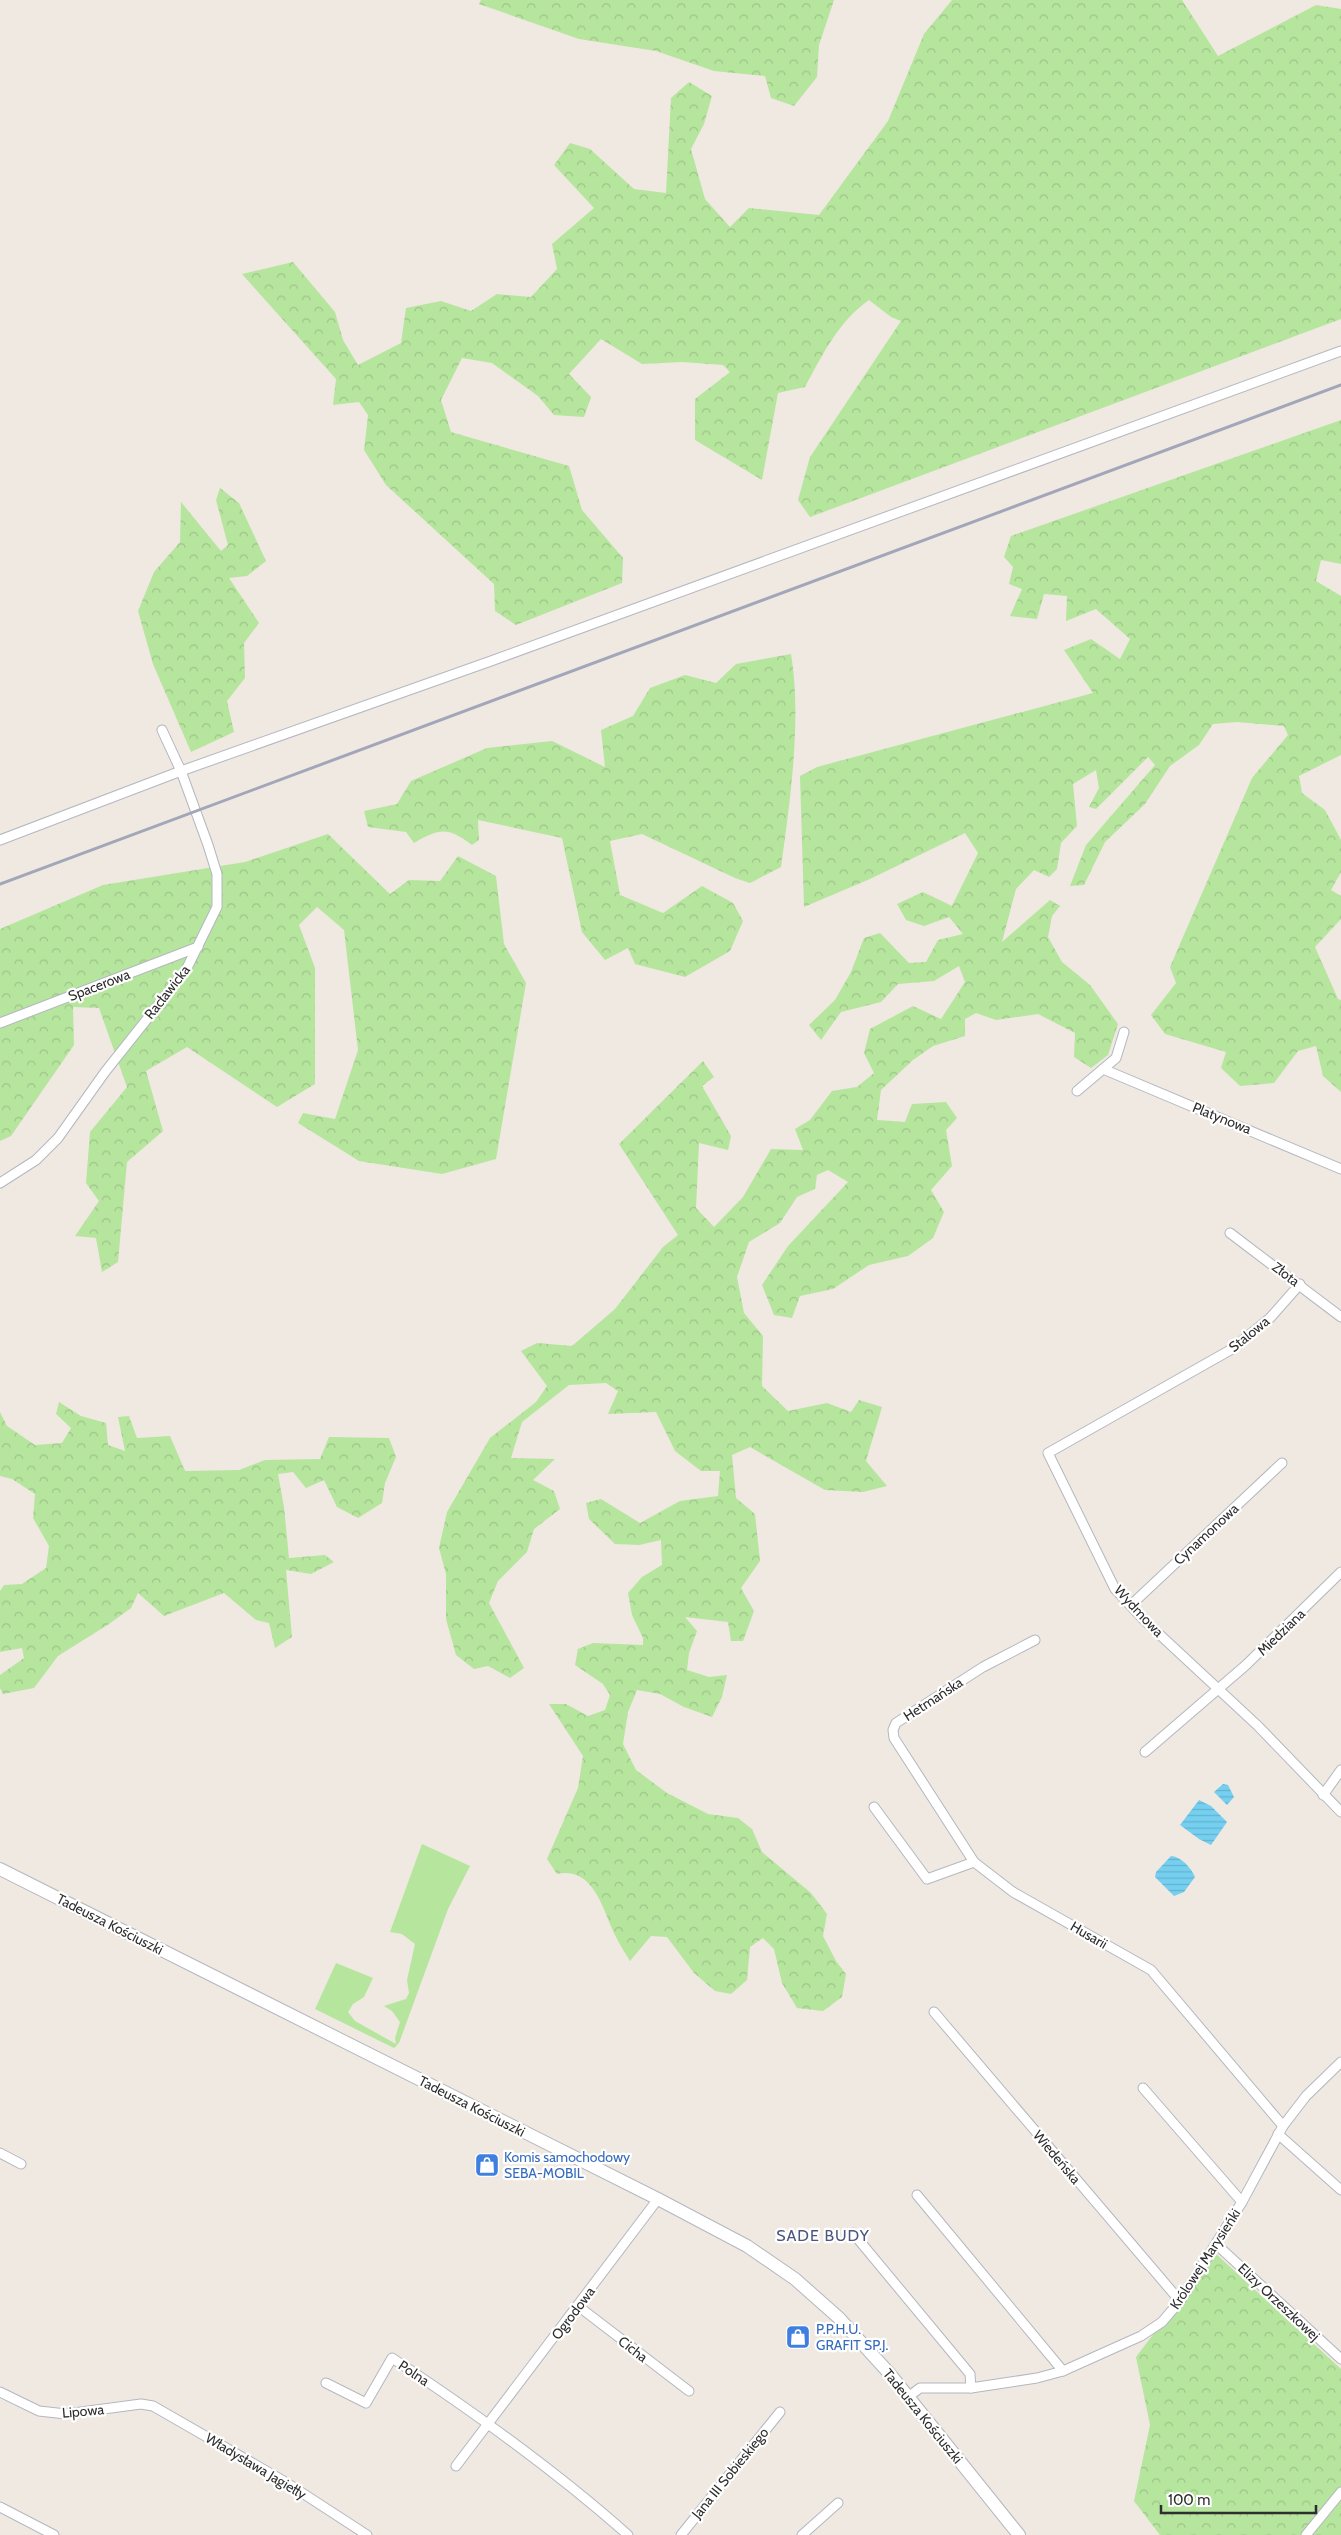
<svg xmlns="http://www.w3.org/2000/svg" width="1341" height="2535" font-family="Cabin,sans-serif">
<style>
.grass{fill:#b6e59e}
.forest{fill:url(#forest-crowns)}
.water{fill:url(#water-rules)}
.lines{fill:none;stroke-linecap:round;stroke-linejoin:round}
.street-casing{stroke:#b4b7c1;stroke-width:11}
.secondary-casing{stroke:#b4b7c1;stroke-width:14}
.street{stroke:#fff;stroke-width:9}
.secondary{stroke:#fff;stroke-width:12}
.rail{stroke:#a3a6b8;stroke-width:3}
.labels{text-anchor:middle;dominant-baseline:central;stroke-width:4.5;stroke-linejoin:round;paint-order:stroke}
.street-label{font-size:14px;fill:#2e2e2e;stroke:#fff}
.shop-label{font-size:14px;fill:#366cbe;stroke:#fff;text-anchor:start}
.quarter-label{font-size:16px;letter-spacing:1px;fill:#4d5680;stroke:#fff}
</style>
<defs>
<pattern id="forest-crowns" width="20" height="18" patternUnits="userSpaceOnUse" patternTransform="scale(1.25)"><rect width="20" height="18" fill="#b6e59e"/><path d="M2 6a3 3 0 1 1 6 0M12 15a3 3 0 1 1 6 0" fill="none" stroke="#9dc588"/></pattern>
<pattern id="water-rules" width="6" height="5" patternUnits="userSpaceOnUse" patternTransform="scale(1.25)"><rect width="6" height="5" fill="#75cff0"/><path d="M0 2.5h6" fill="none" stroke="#66b2ce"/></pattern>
</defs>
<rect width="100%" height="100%" fill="#efe9e1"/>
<!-- grass -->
<path class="grass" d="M422,1844L470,1866L448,1909L399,2043L394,2048L315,2009L336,1963L373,1978L364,1997L353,2004L348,2012L355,2021L396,2044L395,2038L400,2022L392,2011L384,2006L406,1999L409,1993L407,1980L415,1944L402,1934L390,1932Z"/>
<!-- forest -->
<g class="forest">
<path d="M481,0H834L819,45L817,77L794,106L771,98L765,76L714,71L656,51L579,39L479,4Z"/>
<path d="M952,0H1182L1218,56L1316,5L1341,9V319L810,517L798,500L810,457L901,321L891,317L869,300C838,322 823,354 805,387L778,393L762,480L695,440V399L730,372L723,365L682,362L642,364L601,339L569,374L591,397L584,417L554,415L538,396L492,363L462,358L441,400L451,432L569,466L582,510L623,558L622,583L516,625L495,611L494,584L386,485L364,450L368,415L359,402L333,405L336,379L242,274L293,262L335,312L343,340L358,365L401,343L406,308L441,301L471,311L497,294L531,297L557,269L552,244L594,208L554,165L570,143L590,149L634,189L666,193L671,98L689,82L712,96L704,124L691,149L705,199L730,227L749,208L819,215L888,121L924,34Z"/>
<path d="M1341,420V564L1321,560L1316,581L1341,596V755L1299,776L1302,793L1325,810L1341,840V872L1331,890L1341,896V919L1315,947L1338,999L1341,1000V1092L1323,1076L1316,1046L1298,1051L1274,1083L1240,1086L1221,1068L1226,1052L1165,1034L1151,1015L1176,983L1170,967L1252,778L1288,735L1284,726L1237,722L1213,724L1199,745L1170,766L1145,804L1105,842L1084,885L1070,886L1086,845L1155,765L1148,757L1096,809L1089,807L1099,788L1096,770L1073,784L1077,826L1061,843L1057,869L1049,877L1034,870L1016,889L1002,942L1050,900L1060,906L1052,916L1048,937L1062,962L1090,985L1118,1024L1108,1055L1091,1068L1074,1057L1075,1033L1038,1014L996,1020L976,1013L965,1019V1036L933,1046L913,1060L881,1090L877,1120L905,1122L912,1104L946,1102L957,1118L946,1130L952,1166L931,1190L944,1212L933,1238L908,1256L869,1265L833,1289L800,1296L792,1318L774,1315L762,1285L788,1246L848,1182L828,1170L817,1175L815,1189L797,1197L780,1223L749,1242L737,1277L744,1313L763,1336L762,1386L788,1411L827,1403L851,1412L859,1400L882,1407L866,1461L887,1486L863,1492L825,1490L750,1447L732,1455L736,1498L755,1514L760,1561L741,1588L754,1611L743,1641H731L728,1622L685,1617L697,1631L689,1653L687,1670L709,1677L727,1675L722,1697L712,1717L684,1707L660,1694L637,1690L628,1712L623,1744L636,1770L667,1793L708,1814L738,1818L752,1829L762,1852L811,1893L827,1914L823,1936L836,1961L846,1974L842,1997L823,2011L797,2008L782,1983L774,1949L763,1938L750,1947L747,1980L731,1994L715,1991L694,1973L667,1937L651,1936L630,1961C625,1953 620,1945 616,1937C603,1912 595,1866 557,1874L547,1859L578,1788L583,1756L549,1704H566L588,1716L605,1710L610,1695L603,1684L575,1665L578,1649L593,1643L643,1645V1638L632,1615L628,1593L642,1577L662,1565L661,1540L639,1545L615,1544L589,1519L586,1503L601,1499L640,1523L680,1501L718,1496L720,1471H701L675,1451L656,1412L608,1414L618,1391L606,1383L569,1385L522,1422L511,1458L555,1459L533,1480L554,1491L560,1509L534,1529L527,1552L498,1581L489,1603L524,1668L510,1678L488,1666L474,1669L456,1655L446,1619V1574L439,1548L447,1512L490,1438L536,1402L547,1386L521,1351L537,1343L572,1346L615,1309L663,1247L678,1235L619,1144L703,1061L714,1077L702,1086L731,1136L728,1150L699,1143L696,1208L714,1227L743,1197L771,1149L803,1150L795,1129L810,1120L832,1091L857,1087L874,1073L864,1053L870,1029L913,1006L941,1019L965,982L959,966L934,981L898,984L881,1002L841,1012L821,1040L809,1025L835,1000L851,972L864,938L880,933L909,963L926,962L938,940L963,934L949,917L924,926L906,920L897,904L923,892L952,906L978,853L965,833L870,879L804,907L800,776L817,767L1093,693L1064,650L1091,639L1120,659L1130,639L1096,609L1066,621L1067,596L1044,594L1037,619L1010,616L1022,589L1009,584L1013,567L1004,557L1011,536Z"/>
<path d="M220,488L239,503L266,561L247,576L229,578L259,623L244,643L245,678L227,701L234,732L191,752L153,664L138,611L154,572L180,542L181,502L221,551L228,545L216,500Z"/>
<path d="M791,654C802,718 790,802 781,867L750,883L735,878L642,834L610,841L620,895L663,913L702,886L733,903L743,921L730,951L685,977L635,964L628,948L605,960L582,932L562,838L478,820L479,840L472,845C448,827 440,828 414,843L406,832L368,827L364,811L397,804L411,781L487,748L552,741L605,767L601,730L633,716L650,688L685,675L716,683L736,664Z"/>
<path d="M328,834L390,894L409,880L440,881L458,856L496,876L504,944L526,983L496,1159L442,1174L359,1161L298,1123L303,1113L335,1119L358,1050L344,930L317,907L299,925L315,968V1084L277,1107L187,1047L146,1071L163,1131L127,1162L118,1262L102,1272L96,1238L75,1236L99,1201L86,1183L90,1132L127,1087L99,1008L73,1007L74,1045L11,1136L0,1141V929L103,885L245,862Z"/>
<path d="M59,1402L81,1416L106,1423L108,1445L125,1451L118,1417L129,1416L137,1438L170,1436L185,1471L239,1470L265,1460L320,1459L329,1437L389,1438L396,1457L385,1483L382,1503L358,1518L337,1507L324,1480L306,1488L293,1472L278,1474L284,1507L289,1558L325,1555L334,1562L311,1574L286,1570L292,1637L275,1648L269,1623L256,1620L224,1593L164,1616L138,1593L131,1608L109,1624L58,1656L34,1688L3,1694L0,1688V1675L24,1658L22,1648L0,1652V1591L4,1585L22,1584L46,1568L49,1546L33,1518L35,1494L12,1479L0,1476V1412L7,1426L35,1445L62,1443L71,1428L56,1414Z"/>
<path d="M1215,2253L1341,2369V2535H1160L1134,2501L1150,2425L1136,2357Z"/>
</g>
<!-- water -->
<g class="water">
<path d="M1223,1784L1228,1785L1234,1797L1227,1805L1214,1792Z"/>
<path d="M1199,1800L1211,1806L1227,1822L1211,1845L1199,1839L1180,1825Z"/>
<path d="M1171,1856C1182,1857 1191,1868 1195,1877L1184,1892L1174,1896L1155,1877L1156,1872Z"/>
</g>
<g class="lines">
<defs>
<g id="street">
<path d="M0,840L181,771L491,661L1341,351"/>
<path d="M0,1023L198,947"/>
<path d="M1103,1069L1341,1169"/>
<path d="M1077,1091L1116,1058L1124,1032"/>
<path d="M0,1183L36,1160L58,1138L105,1072L186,970L217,907V874L208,845L181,771L162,730"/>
<path d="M1230,1233L1341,1317"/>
<path d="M1300,1284L1270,1318L1232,1349L1048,1453L1115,1589L1144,1620L1258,1726L1341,1812"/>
<path d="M1131,1605L1282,1463"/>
<path d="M1035,1640L983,1667L896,1723L893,1730L894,1738L974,1862L1013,1892L1151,1970L1283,2126"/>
<path d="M1145,1752L1246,1665L1341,1572"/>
<path d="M1323,1795L1341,1770"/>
<path d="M874,1807L927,1879L974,1862"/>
<path d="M934,2012L1180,2301"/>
<path d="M1143,2088L1242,2202"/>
<path d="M1278,2134L1341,2190"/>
<path d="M0,2153L21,2164"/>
<path d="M917,2195L1063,2371"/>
<path d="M853,2233L970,2374L971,2388"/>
<path d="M1216,2244L1341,2359"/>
<path d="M578,2306L689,2391"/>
<path d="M326,2383L366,2403L392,2358C474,2412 555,2470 628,2535"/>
<path d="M0,2392L39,2411L66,2414L141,2404L153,2406L287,2483L367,2535"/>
<path d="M908,2397L920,2388H971L1037,2378L1063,2371L1141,2336L1162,2322L1180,2301L1242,2202L1283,2126L1306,2096L1341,2062"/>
<path d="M456,2466L658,2199"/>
<path d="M0,2507L54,2535"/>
<path d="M681,2535L780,2412"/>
<path d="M802,2535L838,2503"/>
<path d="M1306,2535L1341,2492"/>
</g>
<path id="secondary" d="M0,1869L658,2199L747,2246L795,2279L839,2318L889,2373L1019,2535"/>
</defs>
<!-- street casing -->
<use href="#street" class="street-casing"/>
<!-- secondary casing -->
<use href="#secondary" class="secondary-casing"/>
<!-- street -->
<use href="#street" class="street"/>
<!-- secondary -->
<use href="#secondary" class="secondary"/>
<!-- rail -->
<path class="rail" d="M0,884L1341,385"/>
</g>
<!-- icons -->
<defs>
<symbol id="shop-square" viewBox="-11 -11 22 22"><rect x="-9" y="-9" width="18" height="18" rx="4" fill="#3f7fe0" stroke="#fff"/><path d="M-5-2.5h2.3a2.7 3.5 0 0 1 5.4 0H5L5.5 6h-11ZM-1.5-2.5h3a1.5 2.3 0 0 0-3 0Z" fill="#fff"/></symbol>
</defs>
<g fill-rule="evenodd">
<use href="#shop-square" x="473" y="2151" width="28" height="28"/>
<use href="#shop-square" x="784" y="2323" width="28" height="28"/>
</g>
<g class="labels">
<!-- street labels -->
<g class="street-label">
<text transform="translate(99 985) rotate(-21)">Spacerowa</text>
<text transform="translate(167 992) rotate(-52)">Racławicka</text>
<text transform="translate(1222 1118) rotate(22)">Platynowa</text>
<text transform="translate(1286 1274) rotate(37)">Złota</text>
<text transform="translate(1249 1334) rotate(-39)">Stalowa</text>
<text transform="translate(1206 1534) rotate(-43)">Cynamonowa</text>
<text transform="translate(1139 1611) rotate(47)">Wydmowa</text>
<text transform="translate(1281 1632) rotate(-44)">Miedziana</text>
<text transform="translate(933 1699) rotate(-33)">Hetmańska</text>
<text transform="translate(110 1924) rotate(27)">Tadeusza Kościuszki</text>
<text transform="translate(1089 1935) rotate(30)">Husarii</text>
<text transform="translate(472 2106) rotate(27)">Tadeusza Kościuszki</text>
<text transform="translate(1057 2157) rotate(50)">Wiedeńska</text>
<text transform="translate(1205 2259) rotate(-57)">Królowej Marysieńki</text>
<text transform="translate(1279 2302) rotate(43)">Elizy Orzeszkowej</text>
<text transform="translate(573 2313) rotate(-53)">Ogrodowa</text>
<text transform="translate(633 2349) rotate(38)">Cicha</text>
<text transform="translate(414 2373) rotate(34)">Polna</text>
<text transform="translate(83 2411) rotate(-5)">Lipowa</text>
<text transform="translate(923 2416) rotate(51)">Tadeusza Kościuszki</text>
<text transform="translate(256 2466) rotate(31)">Władysława Jagiełły</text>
<text transform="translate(730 2473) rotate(-51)">Jana III Sobieskiego</text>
</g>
<!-- shop labels -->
<g class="shop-label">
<text x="504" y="2157">Komis samochodowy<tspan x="504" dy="16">SEBA-MOBIL</tspan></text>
<text x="816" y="2329">P.P.H.U.<tspan x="816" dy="16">GRAFIT SP.J.</tspan></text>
</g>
<!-- quarter labels -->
<g class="quarter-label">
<text x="823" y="2235">SADE BUDY</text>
</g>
</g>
<!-- scale -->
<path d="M1161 2505v8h155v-8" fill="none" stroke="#2e2e2e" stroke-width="2.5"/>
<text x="1168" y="2505" font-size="15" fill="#2e2e2e" stroke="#ffffff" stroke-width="4" paint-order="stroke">100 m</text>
</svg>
